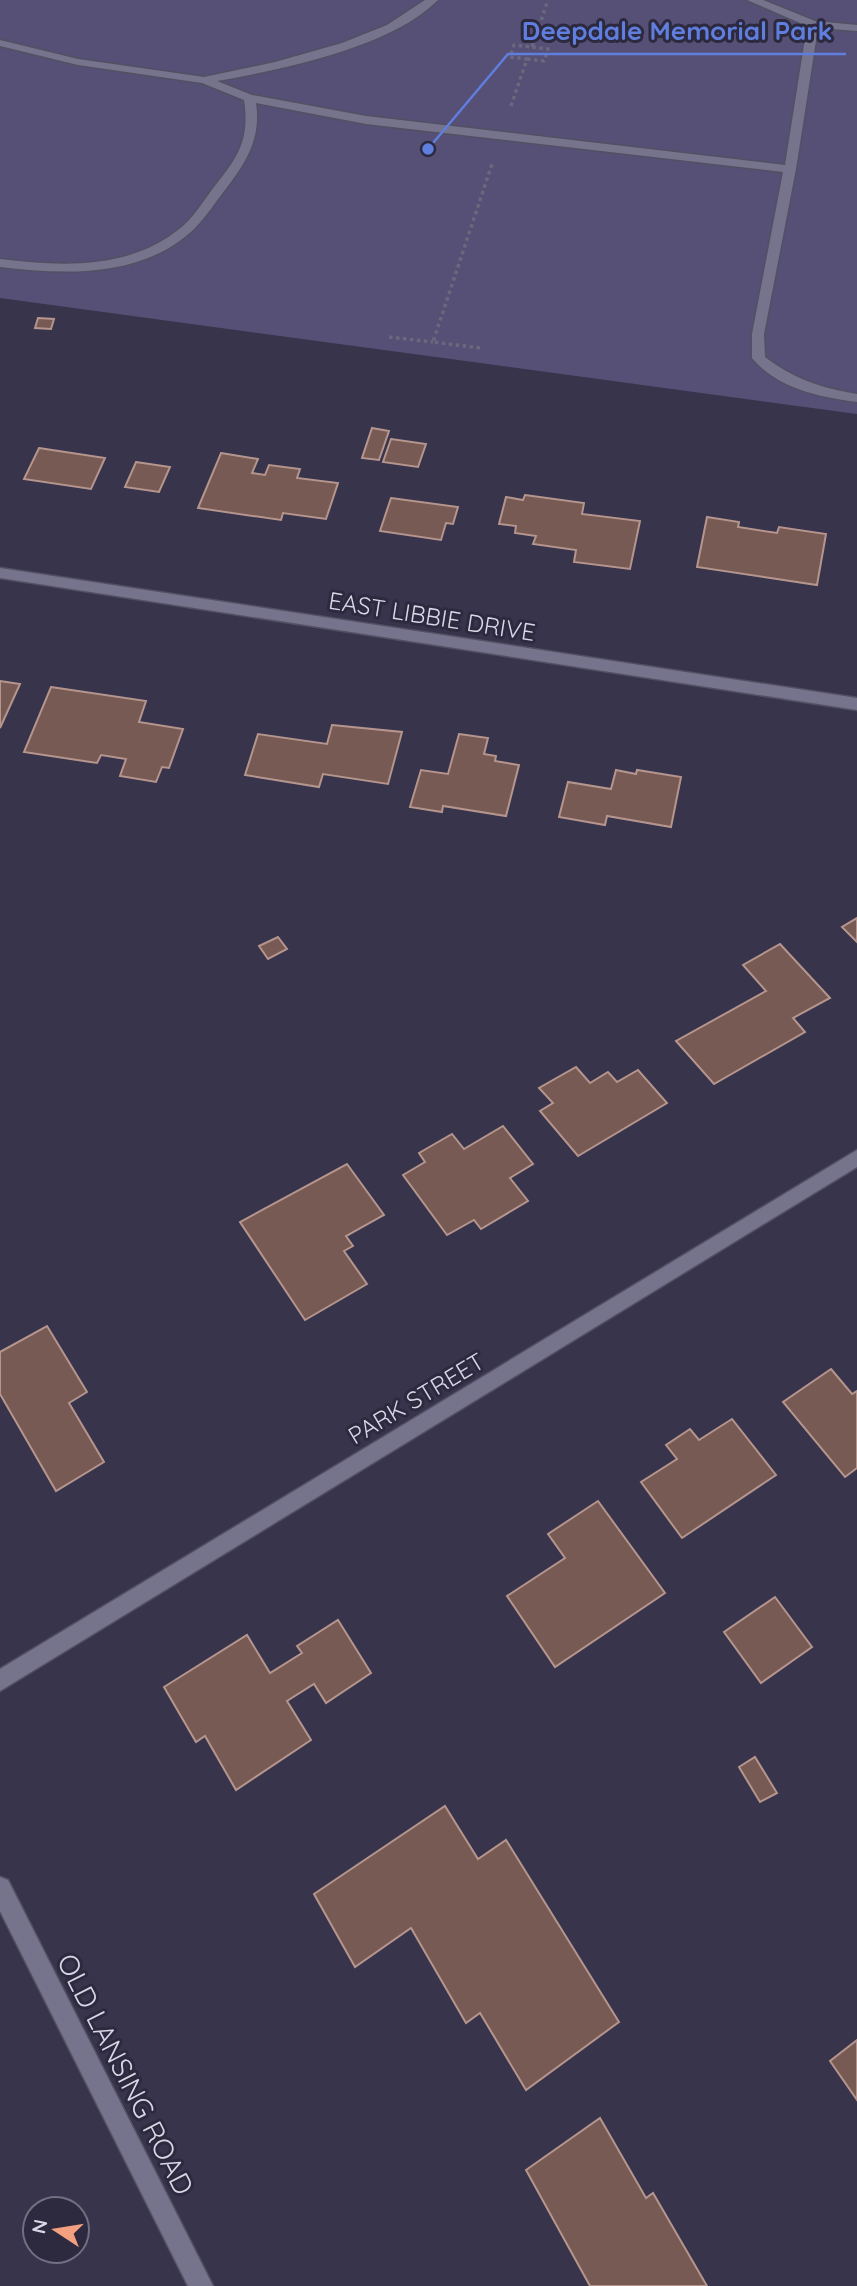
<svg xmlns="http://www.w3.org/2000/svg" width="857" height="2286" font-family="Quicksand,sans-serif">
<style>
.green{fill:#565076}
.building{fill:#775a53;stroke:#b5958d;stroke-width:2}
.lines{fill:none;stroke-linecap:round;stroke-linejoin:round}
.minor-casing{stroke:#535063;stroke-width:3}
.path{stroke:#6b687d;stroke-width:3.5;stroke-dasharray:3.5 3.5;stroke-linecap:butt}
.minor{fill:#76738d;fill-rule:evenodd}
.labels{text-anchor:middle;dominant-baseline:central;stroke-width:6;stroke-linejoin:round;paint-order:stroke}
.street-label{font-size:24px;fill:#d9d7e6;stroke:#2d2a40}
.near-street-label{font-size:28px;fill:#d9d7e6;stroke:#2d2a40}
.leader{fill:none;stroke:#5f7edd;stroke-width:2.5}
.callout-dot{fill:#5f7edd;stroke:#2d2a40;stroke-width:2.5}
.callout-label{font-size:26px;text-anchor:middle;font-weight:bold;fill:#5f7edd;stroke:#2d2a40;stroke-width:6;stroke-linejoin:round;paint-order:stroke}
</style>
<rect width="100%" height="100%" fill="#37344b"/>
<!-- green -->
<path class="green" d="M0,0H857V414L0,298Z"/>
<!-- building -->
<g class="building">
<path d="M38,318L54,319L51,329L35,328Z"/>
<path d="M372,428L389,431L379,460L362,458Z"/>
<path d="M391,439L426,444L418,467L383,462Z"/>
<path d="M39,448L105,458L91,489L24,479Z"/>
<path d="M221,453L258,459L252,473L265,475L269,465L300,469L297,478L338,483L326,519L283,513L281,520L198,508Z"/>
<path d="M136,462L170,467L159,492L125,487Z"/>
<path d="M525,495L584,503L582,514L640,521L630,569L574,562L576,550L533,544L536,536L515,533L516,526L499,524L506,497L523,500Z"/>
<path d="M391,498L458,507L453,524L446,523L441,540L380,531Z"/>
<path d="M707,517L739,522L738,527L777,533L779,527L826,534L817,585L697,567Z"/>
<path d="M0,681L20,684L0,728Z"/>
<path d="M51,687L146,701L139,722L183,729L169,768L162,767L156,782L120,776L126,759L101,755L97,763L24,752Z"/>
<path d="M332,725L402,732L388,784L323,774L319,787L245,775L258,734L327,744Z"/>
<path d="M459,734L488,738L484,754L496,756L495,761L519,765L506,816L443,806L442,812L410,807L421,770L448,774Z"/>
<path d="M616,770L636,774L637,770L681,777L671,827L607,816L605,825L559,817L568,782L611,789Z"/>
<path d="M857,918V942L842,927Z"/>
<path d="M278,937L287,949L268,959L259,946Z"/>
<path d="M780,944L830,998L793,1018L805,1032L714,1084L676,1041L766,991L743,965Z"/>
<path d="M576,1067L590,1083L608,1072L617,1082L638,1070L667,1103L578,1156L540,1111L553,1103L539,1088Z"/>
<path d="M503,1126L533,1164L510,1178L528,1201L481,1229L474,1220L447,1235L403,1175L425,1162L419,1153L452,1134L464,1149Z"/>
<path d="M347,1164L384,1215L346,1236L353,1246L344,1251L367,1284L305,1320L240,1222Z"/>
<path d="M47,1326L87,1392L69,1403L104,1462L56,1491L0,1394V1352Z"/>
<path d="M831,1369L852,1394L857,1391V1468L845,1477L783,1402Z"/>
<path d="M732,1419L776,1475L682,1538L641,1482L677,1459L666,1445L690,1429L699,1440Z"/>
<path d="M598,1501L665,1593L555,1667L507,1596L565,1558L548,1534Z"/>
<path d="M775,1597L812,1647L761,1683L724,1632Z"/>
<path d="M338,1620L371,1673L326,1703L314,1684L287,1701L311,1740L236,1790L205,1736L196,1742L164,1687L247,1635L270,1673L302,1653L297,1646Z"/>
<path d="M755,1757L777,1793L760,1802L739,1767Z"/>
<path d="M445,1806L478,1859L506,1840L619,2022L526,2090L480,2013L466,2023L411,1928L355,1967L314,1894Z"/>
<path d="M857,2040V2100L830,2061Z"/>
<path d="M600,2118L646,2198L653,2193L707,2286H590L526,2170Z"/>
</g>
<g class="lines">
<defs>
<g id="minor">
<path d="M425,0H438C392,47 281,70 217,81L252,95L366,116L785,165L807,26L747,0H763L815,21L857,25V31L818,28L796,169L764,334L765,357C794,379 821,388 857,394V402C820,397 778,389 752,358V334L783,172L366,124L256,103C261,137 248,159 228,186C217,200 207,216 194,229C143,278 65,275 0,267V259C63,267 133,270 184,225C196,214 204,200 214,187C238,157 250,140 244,100L202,83L78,65L0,46V40L78,59L204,77L275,62L342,43L387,25Z"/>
<path d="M0,568L857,698V710L0,578Z"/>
<path d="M857,1150V1167L0,1691V1669Z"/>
<path d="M0,1877L8,1880L213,2286H188L0,1911Z"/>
</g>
</defs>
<!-- minor casing -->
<use href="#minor" class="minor-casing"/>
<!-- path -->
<g class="path">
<path d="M527,59L544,61L548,49L532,47"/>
<path d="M511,106L527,59L510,57L514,45L532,47L548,0"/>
<path d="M389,337L433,342"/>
<path d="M480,348L433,342L492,164"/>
</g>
<!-- minor -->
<use href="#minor" class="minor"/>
</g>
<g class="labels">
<!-- street labels -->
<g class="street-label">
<text transform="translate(432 616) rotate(9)">EAST LIBBIE DRIVE</text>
<text transform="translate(416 1398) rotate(-31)">PARK STREET</text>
</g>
<!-- near-street labels -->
<g class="near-street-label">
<text transform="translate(126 2074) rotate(63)">OLD LANSING ROAD</text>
</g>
</g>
<!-- callouts -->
<path class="leader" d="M428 149L508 54H846"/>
<circle class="callout-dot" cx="428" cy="149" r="7"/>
<g class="callout-label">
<text x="677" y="40">Deepdale Memorial Park</text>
</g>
<!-- north arrow -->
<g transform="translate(56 2230) rotate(282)"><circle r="33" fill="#2d2a40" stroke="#726f82" stroke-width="2"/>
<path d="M0-5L12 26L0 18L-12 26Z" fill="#f2a07f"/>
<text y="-10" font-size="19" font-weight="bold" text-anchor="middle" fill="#d9d7e6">N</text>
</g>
</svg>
